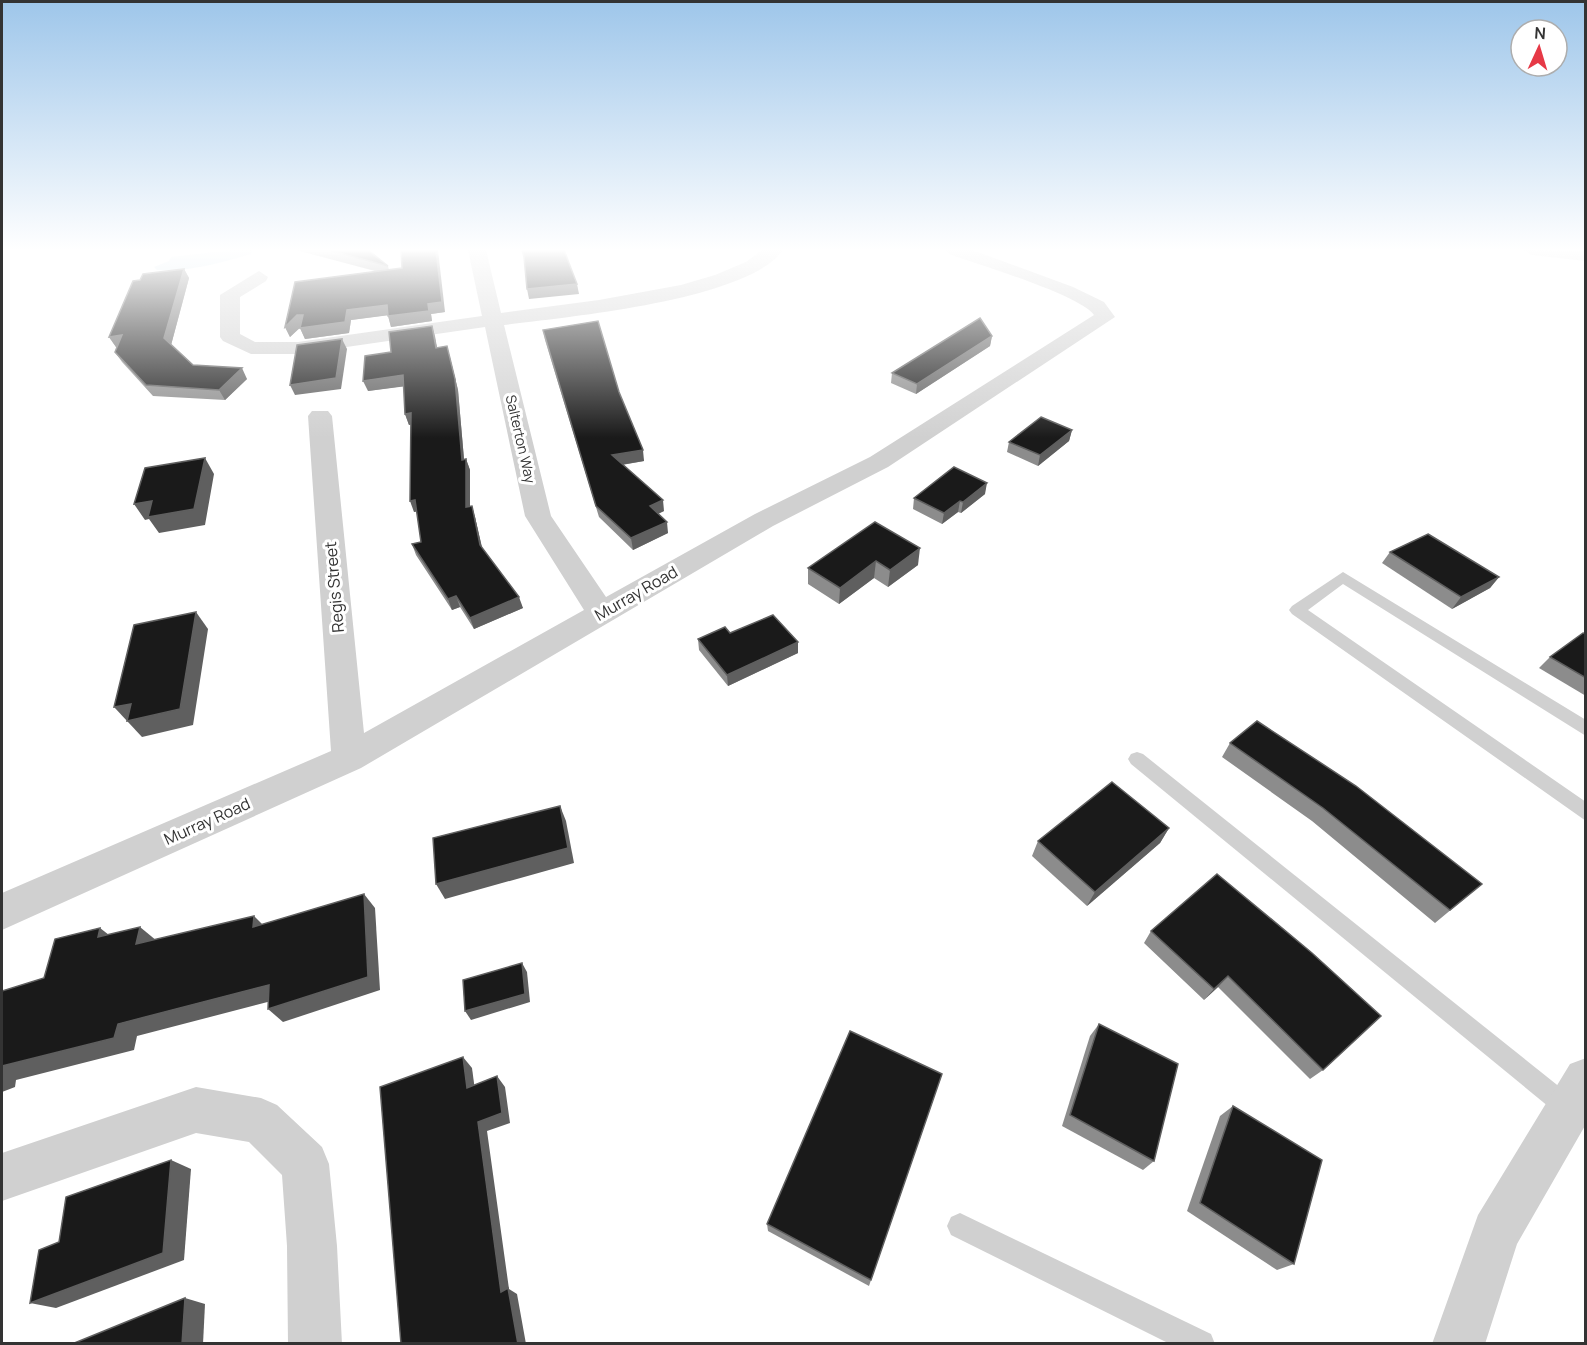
<svg xmlns="http://www.w3.org/2000/svg" width="1587" height="1345" font-family="Manrope,sans-serif">
<style>
.water{fill:#cfe2ee}
.lines{fill:none;stroke-linecap:round;stroke-linejoin:round}
.service{fill:#d0d0d0;fill-rule:evenodd}
.minor{fill:#d0d0d0;fill-rule:evenodd}
.wall{fill:#8c8c8c}
.shaded-wall{fill:#5f5f5f}
.building{fill:#1a1a1a;stroke:#5f5f5f;stroke-width:1.5}
.labels{text-anchor:middle;dominant-baseline:central;stroke-width:6;stroke-linejoin:round;paint-order:stroke}
.far-street-label{font-size:14px;fill:#333;stroke:#fff}
.street-label{font-size:16px;fill:#333;stroke:#fff}
</style>
<rect width="100%" height="100%" fill="#fff"/>
<!-- water -->
<path class="water" d="M231,250H253L251,254C220,263 189,272 157,270L154,267L169,261L171,257Z"/>
<g class="lines">
<!-- service -->
<g class="service">
<path d="M1343,572L1586,720V736L1343,584L1308,610L1586,802V821L1292,614L1289,610L1292,606Z"/>
<path d="M1137,752L1143,754L1576,1100L1580,1108L1576,1116L1568,1120L1560,1116L1131,764L1128,759L1131,754Z"/>
<path d="M960,1213L1211,1334L1215,1344H1170L951,1235L947,1226L951,1217Z"/>
</g>
<!-- minor -->
<g class="minor">
<path d="M468,250H486L501,313L599,300L681,285L715,275L746,262L762,250H783C747,301 566,317 504,325L551,516L606,597L755,514L870,457L1094,315C1080,295 977,264 949,254L946,250H972L1073,287L1104,302L1115,317L888,467L773,526L361,768L2,930V893L331,751L308,416L312,411H328L332,416L364,733L584,610L525,516L485,327L298,354H251L223,341L220,337V295L259,271L268,277L266,281L240,297V334L255,342H298L482,316Z"/>
<path d="M1523,250L1586,251V261L1532,255Z"/>
<path d="M1586,1058V1124L1517,1244L1485,1344H1432L1478,1215L1570,1064Z"/>
<path d="M196,1087L261,1098L277,1105L322,1147L329,1164L337,1246L342,1344H288L287,1246L282,1175L249,1142L196,1133L2,1201V1153Z"/>
</g>
</g>
<!-- wall -->
<g class="wall">
<path d="M296,250H368L388,266L389,270L445,312L431,314L432,321L391,327L388,315L351,320L349,333L305,339L300,328L301,326L290,337L285,327L375,271Z"/>
<path d="M184,269L189,278L171,345L193,365L247,379L225,400L153,396L122,362L115,352L117,347H116L109,337L140,280Z"/>
<path d="M432,326L437,348L450,357L458,390L464,459H466L470,470V506L475,517L482,548L523,608L474,629L460,607L452,610L416,555L412,544L421,542L417,511L414,512L411,424L409,425L405,414L404,386L368,391L391,352Z"/>
<path d="M543,330L619,392L644,461L622,465L664,511L658,514L668,533L633,550L599,517L545,340Z"/>
<path d="M992,336L990,346L916,394L891,383L892,373Z"/>
<path d="M1072,430L1069,441L1038,466L1007,452L1009,442Z"/>
<path d="M985,494L961,513L958,512L942,524L913,509L914,498Z"/>
<path d="M875,522L918,565L888,587L874,578L839,604L808,584V568Z"/>
<path d="M1390,552L1499,577L1490,588L1452,609L1382,563Z"/>
<path d="M1586,634V696L1539,668L1550,657Z"/>
<path d="M698,639L798,642V653L728,686L699,650Z"/>
<path d="M1230,743L1482,884L1435,923L1312,821L1222,757Z"/>
<path d="M1169,828L1160,843L1087,906L1032,856L1038,841Z"/>
<path d="M1151,931L1312,953L1323,1070L1310,1079L1218,987L1204,1000L1144,943Z"/>
<path d="M1099,1024L1154,1161L1143,1170L1062,1126L1090,1036Z"/>
<path d="M1233,1106L1294,1264L1277,1270L1187,1211L1220,1116Z"/>
<path d="M767,1224L871,1280L869,1286L768,1231Z"/>
</g>
<!-- shaded-wall -->
<g class="shaded-wall">
<path d="M436,250H438L445,312L431,314L432,321L391,327L388,316L428,304Z"/>
<path d="M184,269L189,278L170,349L164,338Z"/>
<path d="M577,284L579,294L529,299L527,289Z"/>
<path d="M387,305L390,315L351,320L349,333L305,339L300,328L347,310Z"/>
<path d="M297,315H303L302,326L290,337L285,327Z"/>
<path d="M432,326L435,336L439,358L436,348Z"/>
<path d="M122,335L128,345L116,347L109,337Z"/>
<path d="M992,336L990,346L916,394L917,384Z"/>
<path d="M342,339L347,349L341,389L295,395L290,385Z"/>
<path d="M447,346L458,390L465,471L462,460Z"/>
<path d="M242,368L247,379L225,400L219,390Z"/>
<path d="M403,375L407,386L368,391L363,381Z"/>
<path d="M411,413L415,424L409,425L405,414Z"/>
<path d="M1072,430L1069,441L1038,466L1040,455Z"/>
<path d="M643,450L644,461L614,466L612,455Z"/>
<path d="M205,458L214,474L205,525L159,533L149,519L145,520L134,504L152,501Z"/>
<path d="M466,459L470,470V518L466,507Z"/>
<path d="M987,483L985,494L961,513L963,502Z"/>
<path d="M415,500L419,511L414,512L410,501Z"/>
<path d="M663,500L664,511L651,517L650,506Z"/>
<path d="M960,501L958,512L942,524L944,513Z"/>
<path d="M472,506L475,517L484,556L480,545Z"/>
<path d="M667,522L668,533L633,550L631,538Z"/>
<path d="M920,548L918,565L888,587L890,570Z"/>
<path d="M876,561L874,578L839,604L840,588Z"/>
<path d="M1499,577L1490,588L1452,609L1461,597Z"/>
<path d="M456,596L460,607L452,610L448,599Z"/>
<path d="M519,597L523,608L474,629L470,618Z"/>
<path d="M196,612L208,629L193,725L142,737L114,707Z"/>
<path d="M798,642V653L728,686L727,675Z"/>
<path d="M560,806L566,821L574,863L445,899L436,884Z"/>
<path d="M1169,828L1160,843L1087,906L1095,892Z"/>
<path d="M364,894L375,908L380,990L283,1022L268,1009Z"/>
<path d="M254,916L268,930L253,927Z"/>
<path d="M140,927L157,941L136,944Z"/>
<path d="M100,928L118,942L98,937Z"/>
<path d="M522,963L527,972L530,1002L471,1020L465,1011Z"/>
<path d="M1228,976L1218,987L1204,1000L1214,989Z"/>
<path d="M269,985L283,998L137,1036L134,1050L16,1080L15,1087L2,1092V1066L118,1024Z"/>
<path d="M463,1057L472,1068L476,1098L467,1088Z"/>
<path d="M497,1076L505,1087L510,1123L487,1131L509,1289L517,1294L526,1344H518L501,1292L478,1122Z"/>
<path d="M171,1160L191,1169L184,1260L56,1308L30,1303Z"/>
<path d="M185,1298L205,1304L203,1344H182Z"/>
</g>
<!-- building -->
<g class="building">
<path d="M328,250H368L388,266Z"/>
<path d="M401,250H436L442,302L428,304L429,311L388,316L387,305L347,310L345,322L300,328L303,315H297L285,327L295,282L402,268Z"/>
<path d="M522,250H564L577,284L527,289L524,257Z"/>
<path d="M184,269L164,338L193,365L242,368L219,390L146,385L115,352L122,335L109,337L133,281L140,280L143,274Z"/>
<path d="M980,318L992,336L917,384L892,373Z"/>
<path d="M598,321L619,392L643,450L612,455L663,500L650,506L667,522L631,538L596,506L543,330Z"/>
<path d="M432,326L436,348L447,346L455,379L462,460L466,459V507L472,506L480,545L519,597L470,618L456,596L448,599L412,544L421,542L415,500L410,501L411,413L405,414L403,375L363,381L365,356L391,352L389,332Z"/>
<path d="M342,339L336,378L290,385L297,345Z"/>
<path d="M1041,417L1072,430L1040,455L1009,442Z"/>
<path d="M205,458L194,509L148,517L152,501L134,504L145,468Z"/>
<path d="M954,467L987,483L963,502L960,501L944,513L914,498Z"/>
<path d="M875,522L920,548L890,570L876,561L840,588L808,568Z"/>
<path d="M1428,534L1499,577L1461,597L1390,552Z"/>
<path d="M196,612L180,709L127,721L131,704L114,707L134,625Z"/>
<path d="M773,615L798,642L727,675L698,639L725,627L730,633Z"/>
<path d="M1583,633L1586,634V678L1550,657Z"/>
<path d="M1257,721L1356,786L1482,884L1450,910L1323,808L1230,743Z"/>
<path d="M1112,782L1169,828L1095,892L1038,841Z"/>
<path d="M560,806L568,848L436,884L433,838Z"/>
<path d="M1217,874L1312,953L1381,1016L1323,1070L1228,976L1214,989L1151,931Z"/>
<path d="M364,894L368,977L268,1009L269,985L118,1024L114,1038L2,1066V991L44,978L55,939L100,928L98,937L140,927L136,944L254,916L253,927Z"/>
<path d="M522,963L525,994L465,1011L463,980Z"/>
<path d="M1099,1024L1178,1064L1154,1161L1070,1115Z"/>
<path d="M850,1031L942,1074L871,1280L767,1224Z"/>
<path d="M463,1057L467,1088L497,1076L502,1113L478,1122L501,1292L508,1288L518,1344H401L380,1087Z"/>
<path d="M1233,1106L1322,1160L1294,1264L1200,1203Z"/>
<path d="M171,1160L163,1253L30,1303L39,1250L59,1242L66,1197Z"/>
<path d="M185,1298L182,1344H72Z"/>
</g>
<!-- sky -->
<linearGradient id="sky" x2="0" y2="1"><stop stop-color="#9ec6ea"/><stop offset="0.57" stop-color="#fff"/><stop offset="1" stop-color="#fff" stop-opacity="0"/></linearGradient>
<rect width="1587" height="438" fill="url(#sky)"/>
<g class="labels">
<!-- far-street labels -->
<g class="far-street-label">
<text transform="translate(521 439) rotate(77)">Salterton Way</text>
</g>
<!-- street labels -->
<g class="street-label">
<text transform="translate(334 587) rotate(-95)">Regis Street</text>
<text transform="translate(636 593) rotate(-30)">Murray Road</text>
<text transform="translate(207 821) rotate(-24)">Murray Road</text>
</g>
</g>
<!-- border -->
<rect width="1587" height="1345" fill="none" stroke="#333333" stroke-width="6"/>
<!-- north arrow -->
<g transform="translate(1539 48) rotate(4)"><circle r="28" fill="#ffffff" stroke="#adadad" stroke-width="1.5"/>
<path d="M0-4.5L10 22L0 15L-10 22Z" fill="#e63946"/>
<text y="-9" font-size="16" font-weight="bold" text-anchor="middle" fill="#333333">N</text>
</g>
</svg>
